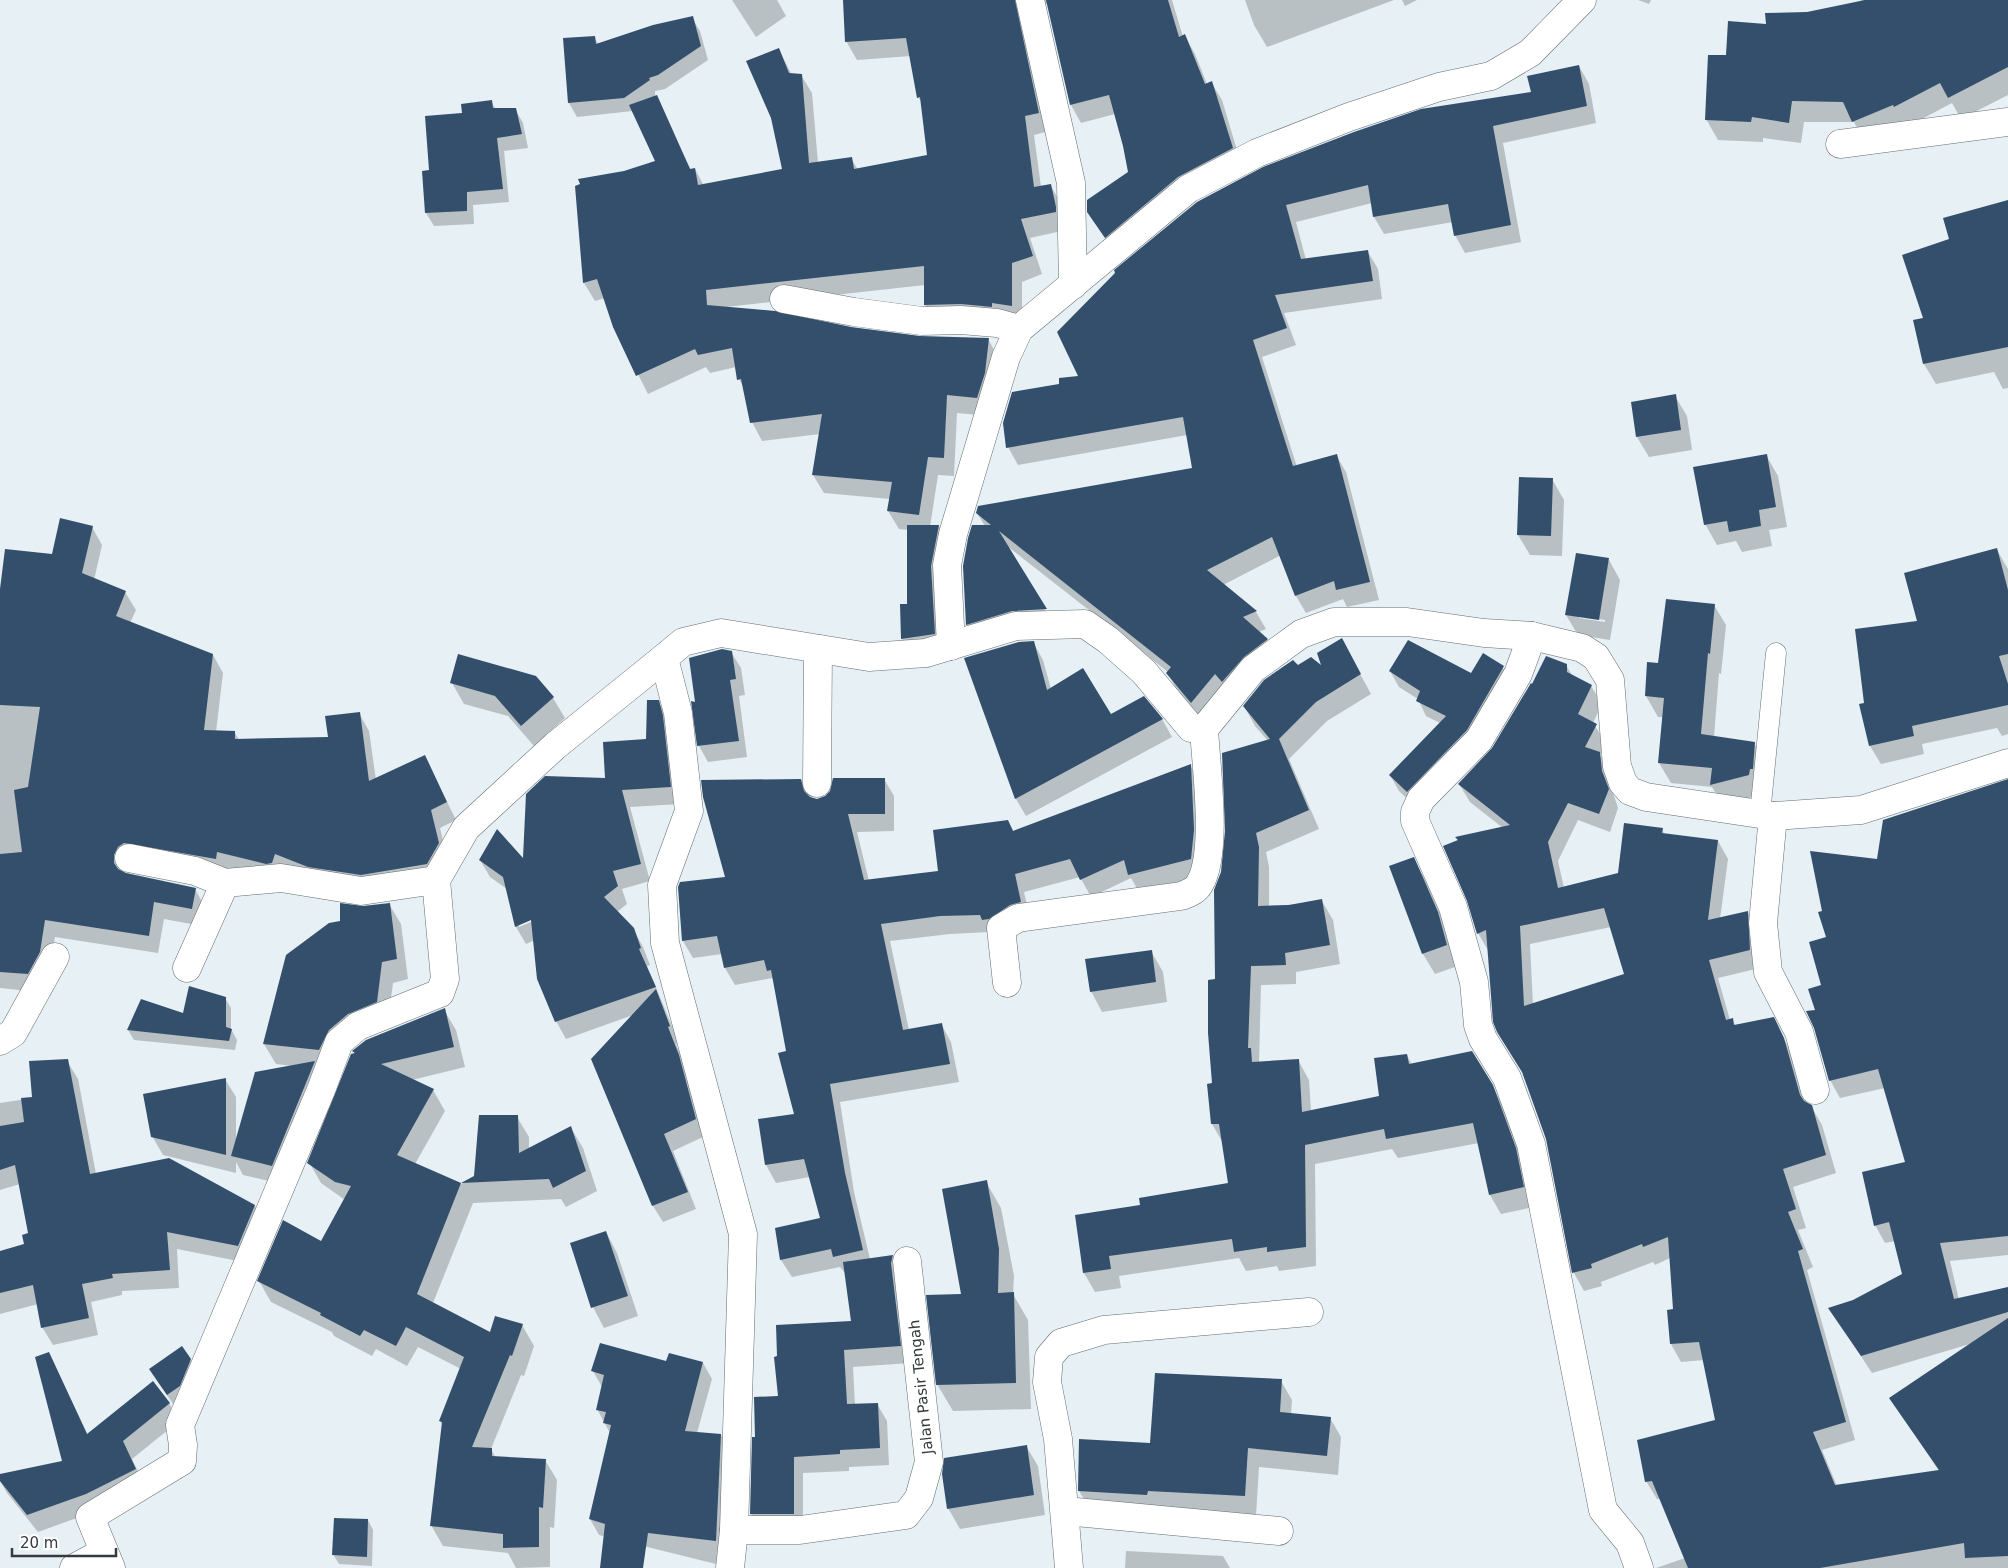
<svg xmlns="http://www.w3.org/2000/svg" width="2008" height="1568" font-family="'DejaVu Sans',sans-serif">
<style>
.shadow{fill:#0003;fill-rule:evenodd}
.building{fill:#334f6c;fill-rule:evenodd}
.lines{fill:none;stroke-linecap:round;stroke-linejoin:round}
.service-casing{stroke:#656d72;stroke-width:21}
.minor-casing{stroke:#656d72;stroke-width:29}
.service{stroke:#fff;stroke-width:20}
.minor{stroke:#fff;stroke-width:28}
.labels{text-anchor:middle;dominant-baseline:central;stroke-width:5;stroke-linejoin:round;paint-order:stroke}
.street-label{font-size:15px;fill:#363a3c;stroke:#fff}
</style>
<rect width="100%" height="100%" fill="#e6f0f5"/>
<!-- shadow -->
<g class="shadow">
<path d="M732,0H777L786,16L756,37Z"/>
<path d="M844,0H1172L1183,37L1185,36L1195,54L1207,84L1211,82L1222,100L1242,167L1116,255L1088,211L1130,172L1115,114L1081,123L1071,105L1048,4L1037,3L1049,131L1034,135L1041,187L1050,185L1061,203L1066,230L1030,238L1042,274L1022,282V324L936,323L925,305V285L726,307L851,329L920,338L988,339L998,357L988,416L957,413L954,476L938,475L930,527L939,526L948,542L943,649L911,654L902,639L908,605L909,530L899,529L888,511L890,499L824,493L813,475L820,434L762,441L752,422L745,390L739,379L736,367L710,373L706,367L648,394L614,327L605,298L595,301L584,283L576,187L657,162L633,111L577,117L569,103L564,39L594,37L599,45L692,18L700,31L708,60L665,89L655,91V95L691,170L695,169L704,186L784,170L779,50L792,75H801L812,93L818,163L851,158L858,170L928,156L922,103L918,97L911,56L857,60L846,41Z"/>
<path d="M1245,0H1394L1267,47L1254,25Z"/>
<path d="M1402,0H1417L1405,6Z"/>
<path d="M1638,0H1651L1649,4Z"/>
<path d="M1861,0H2008V95L1961,119L1952,103L1907,127L1865,143L1854,122H1804L1801,143L1763,138V142L1718,140L1706,119L1727,57L1767,25L1862,2Z"/>
<path d="M1579,66L1589,84L1596,123L1503,143L1521,242L1465,253L1455,235L1453,222L1384,234L1374,217L1372,203L1296,222L1306,260L1368,252L1378,269L1382,299L1284,313L1296,345L1262,357L1297,467L1336,455L1346,472L1379,600L1347,607L1343,599L1306,613L1296,596L1281,555L1223,585L1256,612L1266,629L1259,632L1267,639L1277,657L1201,720L1177,691L1168,672L1007,546L1055,627L977,642L967,624L985,526L977,513L1193,469L1187,435L1018,465L1008,447L1061,385L1079,377L1116,273L1532,93Z"/>
<path d="M491,101L496,110L515,109L523,123L528,148L504,151L509,202L473,205L474,224L434,226L426,213L430,172L463,115Z"/>
<path d="M2008,201V388L2003,389L1994,372L1936,384L1924,364V319L1951,240Z"/>
<path d="M1675,396L1687,416L1692,450L1649,457L1637,437Z"/>
<path d="M1766,455L1778,476L1787,527L1769,530L1772,546L1742,552L1736,541L1717,545L1705,524Z"/>
<path d="M1552,479L1564,500L1562,556L1530,555L1518,535Z"/>
<path d="M92,527L102,545L94,580L125,592L136,610L130,623L213,655L223,673L216,732L235,733L239,740L329,738L359,713L369,731L376,780L425,757L456,820L440,828L448,862L437,882L127,866L123,873L195,889L205,907L202,926L164,919L158,953L55,937L49,971L38,992L0,988V592Z"/>
<path d="M1997,550L2008,569V734L2002,736L1997,728L1922,744L1924,754L1881,764L1870,746L1865,704L1918,623Z"/>
<path d="M1609,560L1620,580L1610,640L1578,635L1566,615ZM1579,616L1605,620V622L1579,618Z"/>
<path d="M1714,605L1726,625L1721,674L1719,673L1714,737L1754,743L1766,764L1760,795L1723,805L1712,787L1671,783L1659,763L1663,717H1658L1646,696L1649,663L1659,664Z"/>
<path d="M1033,642L1043,660L1051,689L1111,715L1162,719L1172,737L1026,816L1016,799L965,659Z"/>
<path d="M722,650L731,652L741,668L745,695L739,696L747,757L708,762L699,746L697,703L690,658Z"/>
<path d="M1484,654L1503,668L1512,684L1416,807L1399,791L1390,775L1440,723L1426,716L1418,699L1399,687L1390,671L1471,675Z"/>
<path d="M1352,659L1371,694L1327,721L1289,759L1319,829L1266,852L1269,867V907L1322,901L1333,920L1340,964L1296,972V984L1261,985L1259,1063L1298,1060L1309,1080L1311,1111L1380,1097L1407,1055L1412,1065L1492,1085L1503,1106L1526,1169L1534,1207L1501,1214L1490,1195L1479,1143L1398,1158L1392,1149L1315,1164L1316,1266L1279,1271L1277,1266L1246,1271L1239,1258L1119,1276L1121,1288L1095,1292L1084,1273L1142,1206L1230,1184L1223,1143L1212,1124L1217,981L1268,741L1255,726L1244,706L1298,666L1324,669Z"/>
<path d="M1566,665L1573,677L1591,686L1602,704L1593,723L1606,743L1600,755L1610,771L1612,790L1618,808L1610,832L1578,820L1558,861L1564,888L1619,874L1662,829L1665,835L1718,841L1728,859L1720,919L1748,913L1758,931L1760,968L1718,978L1730,1020H1732L1736,1026L1773,1019L1794,1057L1807,1104L1811,1106L1822,1125L1836,1173L1793,1187L1806,1228L1798,1230L1813,1267L1807,1270L1855,1440L1822,1450L1837,1486L1939,1471L1891,1398L1970,1344L1872,1373L1830,1309L1854,1302L1903,1275L1895,1241L1885,1243L1875,1225L1907,1163L1885,1088L1840,1098L1830,1080L1817,1011L1823,986L1827,938L1823,912L1878,860L2008,781V1255L1950,1261L1959,1300L2008,1288V1568H1656L1685,1558L1661,1499H1657L1646,1481L1717,1421L1704,1360L1681,1362L1671,1344L1674,1310L1670,1258L1655,1265L1653,1262L1601,1282L1602,1286L1584,1291L1574,1273L1547,1138L1489,952L1478,933L1457,838L1503,828L1470,802L1459,784L1493,749ZM1611,927L1626,975L1533,1005L1530,944Z"/>
<path d="M535,677L553,698L565,718L534,746L508,716L464,704L452,683Z"/>
<path d="M658,701L668,719L680,804L630,807L650,881L622,889L627,904L617,912L633,929L643,947L650,965L647,966L679,1043L676,1044L688,1073L705,1136L673,1151L696,1209L663,1222L653,1206L592,1059L633,1015L566,1039L556,1021L535,940L526,944L516,927L507,889L490,877L480,860L525,861L647,741ZM537,916L538,919L519,927V924Z"/>
<path d="M1190,765L1200,783L1201,876L1139,892L1131,878L1091,897L1080,877L1024,892L1030,919L990,932L950,934L890,941L909,1030L941,1024L951,1042L959,1082L840,1102L854,1192L870,1259L892,1257L902,1273L910,1363L853,1367L855,1405L877,1404L887,1421L889,1465L849,1467V1471L803,1473V1531H761L751,1514L754,1439H757L779,1397L852,1323L846,1274L840,1267L792,1277L781,1260L777,1229L821,1219L810,1177L776,1183L766,1165L759,1120L795,1115L787,1052L774,982L772,978L735,985L725,968L722,954L693,958L683,941L726,878L801,780L811,797L817,800L884,779L894,796V831L857,832L869,881L939,872L1008,822L1014,832Z"/>
<path d="M1413,858L1425,879L1449,934L1458,966L1435,974L1423,954L1391,867Z"/>
<path d="M389,904L401,924L408,979L393,983L388,1022L340,1051L282,1184L243,1175L236,1162V1173L163,1155L152,1136L225,1079L236,1097V1141L292,1066L276,1064L264,1044L342,922L363,908Z"/>
<path d="M1151,951L1163,972L1167,1002L1102,1012L1091,991Z"/>
<path d="M225,998L231,1008V1029L237,1040L235,1050L134,1040L128,1030L141,1001L184,1014Z"/>
<path d="M444,1010L456,1030L465,1067L412,1080L433,1090L445,1111L415,1164L461,1184L476,1177L517,1117L529,1137V1149L571,1128L583,1148L597,1191L566,1207L561,1199L473,1203L433,1303L491,1334L522,1325L534,1346L524,1376L521,1375L491,1449L496,1458L545,1460L557,1480L554,1528L550,1527V1567L516,1568L508,1553L443,1546L431,1525L443,1426L440,1421L461,1369L418,1347L407,1366L376,1349L372,1356L334,1336L332,1332L271,1302L259,1281L322,1243L345,1200L321,1183L309,1162L355,1054L354,1052Z"/>
<path d="M67,1061L78,1079L96,1174L169,1160L255,1206L265,1224L248,1263L177,1249L179,1288L122,1291V1295L91,1302L98,1335L53,1345L42,1327L38,1304L0,1314V1252L26,1245L30,1234L20,1184L0,1190V1103L33,1098Z"/>
<path d="M986,1182L1001,1208L1014,1276L1013,1294L1028,1320L1031,1409L953,1411L937,1384L962,1295Z"/>
<path d="M606,1232L617,1253L638,1316L604,1328L593,1307Z"/>
<path d="M49,1354L88,1435L169,1403L179,1421L132,1459L145,1486L96,1511L38,1532L7,1493L0,1481V1476L64,1462Z"/>
<path d="M190,1360L196,1370L185,1396L173,1404L156,1379Z"/>
<path d="M667,1363H703L712,1379L697,1433L721,1435L730,1451L724,1566L599,1535L590,1519L610,1433L597,1409L602,1387L593,1371Z"/>
<path d="M1281,1381L1292,1400L1291,1414L1330,1418L1341,1437L1338,1475L1259,1467L1256,1515L1158,1510L1091,1511L1079,1491L1152,1445Z"/>
<path d="M1026,1446L1038,1466L1045,1515L960,1529L948,1508Z"/>
<path d="M368,1520L373,1530L372,1566L339,1564L333,1554Z"/>
<path d="M1126,1551L1223,1556L1230,1568H1125Z"/>
</g>
<!-- building -->
<g class="building">
<path d="M843,0H1015L1039,113L1025,116L1034,187L1051,184L1056,207V212L1021,219L1033,256L1012,263V306L992,303V307L961,304L924,305V266L706,290L707,305L775,311L851,327L920,336L989,338L985,373L977,398L947,395L944,458L928,457L919,515L887,511L892,482L812,475L822,414L750,423L741,379L737,380L732,348L698,355L695,349L636,376L613,327L597,279L583,283L575,186L580,184L578,179L624,171L655,161L629,105L657,95L690,169L695,168L698,185L782,169L771,118L746,61L779,48L789,73L802,74L809,163L852,157L854,169L927,155L920,97L917,98L906,38L845,42Z"/>
<path d="M1046,0H1168L1179,37L1185,34L1205,84L1212,81L1233,148L1178,177L1105,238L1087,212V200L1128,172L1123,146L1109,95L1070,105Z"/>
<path d="M1865,0H2008V67L1948,98L1940,83L1894,107L1893,105L1852,122L1843,102L1792,101L1789,123L1752,117L1751,122L1705,120L1708,55H1726L1728,21L1766,24L1765,13L1807,12Z"/>
<path d="M693,16L701,46L658,75L649,78L650,80L624,98L568,103L563,38L595,36L596,44L653,25Z"/>
<path d="M1579,65L1587,106L1493,126L1511,225L1454,236L1448,204L1373,217L1368,185L1286,205L1301,259L1368,250L1373,281L1275,295L1287,328L1253,340L1293,466L1337,454L1370,582L1336,590L1334,581L1295,596L1272,537L1207,570L1257,611L1243,617L1268,639L1244,657L1222,682L1215,674L1191,703L1166,673L1171,667L999,531L1047,609L1012,611L966,625L963,566L968,538L972,525H991L976,513L978,506L1192,468L1183,417L1006,448L1003,423L1012,392L1059,384V378L1078,376L1057,332L1115,273L1114,270L1197,202L1263,167L1354,132L1421,109L1531,92L1527,76Z"/>
<path d="M492,100L493,108H516L522,134L497,138L503,189L467,192V211L425,213L422,171L429,170L425,116L462,113L461,104Z"/>
<path d="M2008,200V347L1923,364L1913,320L1923,318L1902,255L1949,239L1943,218Z"/>
<path d="M1676,394L1681,430L1636,437L1631,402Z"/>
<path d="M1767,454L1776,507L1759,510L1761,526L1729,532L1727,521L1704,525L1693,467Z"/>
<path d="M1519,477L1553,478L1551,536L1517,535Z"/>
<path d="M60,518L93,526L82,573L126,591L116,616L213,654L204,730L235,731V739L328,737L325,716L360,712L369,781L425,755L447,802L431,810L439,843L427,864L361,875L308,867L275,854L272,863L266,864L217,852L216,859L124,843L118,847L114,855V863L118,869L126,873L196,888L192,909L154,902L149,936L45,920L40,952L28,974L0,972V854L22,852L14,790L28,787L40,707L0,705V589L5,549L52,554Z"/>
<path d="M907,525H939L931,566L935,634L901,639L900,604H907Z"/>
<path d="M1997,548L2008,590V654L1999,656L2008,684V705L1912,726L1914,736L1869,746L1859,704L1864,703L1855,629L1917,621L1904,573Z"/>
<path d="M1576,553L1609,558L1599,620L1565,615Z"/>
<path d="M1666,599L1715,604L1710,654L1708,653L1701,734L1755,742L1753,769H1750L1749,775L1710,785L1712,768L1658,763L1664,698L1645,696L1647,662L1658,663Z"/>
<path d="M1342,638L1361,674L1316,702L1279,739L1309,810L1256,833L1259,847L1258,906L1289,905L1322,899L1330,945L1285,953L1286,965L1251,966L1248,1048H1251L1252,1062L1299,1059L1302,1112L1379,1096L1374,1058L1407,1054L1409,1064L1472,1051L1493,1085L1516,1148L1524,1187L1489,1195L1473,1123L1386,1139L1384,1129L1305,1145L1306,1247L1267,1252V1247L1234,1252L1232,1239L1109,1256L1111,1269L1083,1273L1075,1215L1140,1205L1139,1198L1228,1183L1219,1124H1211L1207,1084L1212,1083L1208,1033V980L1215,979L1214,890L1221,872L1225,831L1222,753L1270,739L1243,706L1264,680L1293,660L1298,665L1311,657L1321,665L1317,653Z"/>
<path d="M1408,640L1471,673L1483,653L1504,666L1467,730L1407,792L1389,775L1446,716L1416,701L1420,691L1389,671Z"/>
<path d="M1034,641L1047,690L1083,668L1111,714L1144,696L1163,719L1015,799L964,658L1019,642Z"/>
<path d="M722,649L732,651L736,679L730,680L739,741L697,746L691,701L695,702L689,658Z"/>
<path d="M458,654L536,676L554,697L521,726L495,696L450,683Z"/>
<path d="M1546,656L1567,664V672L1592,685L1578,714L1597,724L1585,747L1600,752L1602,771L1609,789L1599,814L1568,803L1548,842L1558,888L1618,873L1624,823L1663,828L1662,833L1718,840L1708,920L1748,911L1750,950L1709,960L1726,1020L1733,1018L1734,1025L1774,1017L1784,1038L1800,1095L1804,1101L1812,1105L1826,1155L1783,1169L1796,1209L1788,1212L1803,1249L1798,1251L1846,1422L1813,1432L1835,1485L1939,1470L1889,1398L2008,1318V1556L1965,1558L1964,1543L1820,1568H1688L1652,1481L1645,1482L1637,1440L1715,1420L1699,1342L1670,1344L1667,1310L1673,1309L1668,1237L1643,1247L1642,1244L1591,1264L1592,1268L1572,1273L1546,1139L1522,1072L1497,1032L1493,1022L1486,930L1477,934L1467,901L1443,846L1458,840L1455,837L1510,825L1458,784L1492,748L1531,683L1532,684ZM1604,908L1624,974L1524,1006L1520,926Z"/>
<path d="M647,700H659L663,716L671,787L622,790L641,864L613,871L618,886L604,897L634,928L641,948L639,949L656,987L555,1022L537,979L531,920L515,927L503,877L479,860L497,829L523,858L526,794L545,776L605,778L603,742L646,739Z"/>
<path d="M1191,764L1194,830L1191,859L1128,875L1124,860L1080,880L1070,859L1015,874L1021,902L1010,905L989,919L982,920L980,915L940,916L881,924L903,1030L942,1023L950,1064L830,1084L845,1173L863,1250L833,1257L831,1249L780,1260L775,1228L820,1218L804,1159L765,1165L758,1119L794,1114L778,1053L786,1051L771,970L767,971L764,960L724,968L717,936L682,941L678,887L680,882L725,877L703,797L701,780L801,779L804,791L810,797L817,799L825,796L830,791L833,778H885V814H848L864,880L938,871L933,830L1008,820L1013,831Z"/>
<path d="M2008,779V1236L1940,1243L1954,1299L2008,1287V1312L1861,1356L1828,1308L1853,1300L1902,1274L1889,1222L1874,1226L1862,1172L1905,1162L1878,1069L1829,1081L1814,1028L1806,1011L1815,1010L1808,989L1821,985L1809,942L1826,937L1818,912L1822,911L1810,851L1877,859L1883,820Z"/>
<path d="M1414,857L1438,912L1447,945L1422,954L1389,866Z"/>
<path d="M340,903L363,906L390,903L397,959L382,962L377,1002L348,1014L329,1030L319,1050L263,1044L286,955L329,923L340,921Z"/>
<path d="M1152,950L1156,982L1090,992L1085,959Z"/>
<path d="M189,986L226,997V1027L232,1029L229,1041L127,1030L141,999L183,1013Z"/>
<path d="M656,989L670,1026L668,1027L679,1055L696,1119L664,1134L688,1192L652,1206L591,1059Z"/>
<path d="M445,1008L454,1047L381,1064L434,1089L397,1155L461,1183L474,1176L479,1115H518L519,1153L571,1126L586,1171L553,1188L549,1179L461,1183L417,1294L490,1332L495,1316L523,1324L512,1356L510,1355L472,1447L492,1448V1456L546,1459L543,1508L539,1507V1547L503,1548V1534L430,1526L442,1422L439,1421L464,1357L406,1327L396,1346L364,1330L360,1336L320,1315L321,1313L257,1281L283,1220L321,1241L351,1186L335,1182L307,1163L351,1054L355,1053L352,1051L366,1040Z"/>
<path d="M68,1059L90,1174L169,1158L255,1205L238,1246L167,1232L170,1270L112,1274L113,1278L82,1284L89,1318L41,1328L33,1285L0,1293V1251L24,1244L22,1235L28,1233L15,1165L0,1170V1126L24,1122L21,1098L32,1097L29,1061Z"/>
<path d="M315,1061L272,1166L231,1156L255,1072Z"/>
<path d="M226,1078V1155L151,1137L143,1094Z"/>
<path d="M987,1180L999,1249L998,1293L1014,1292L1016,1383L936,1385L926,1295L961,1294L942,1189Z"/>
<path d="M606,1231L628,1296L591,1308L570,1243Z"/>
<path d="M893,1255L891,1263L901,1346L844,1350L847,1404L878,1403L880,1448L840,1450V1454L794,1457V1514H750L752,1437H755L754,1397L778,1396L774,1357L777,1356L776,1325L851,1321L843,1262Z"/>
<path d="M600,1343L666,1361L669,1353L703,1362L685,1431L721,1434L716,1541L648,1533L643,1568H600L605,1524L589,1519L611,1425L603,1423L606,1412L596,1410L604,1375L591,1371Z"/>
<path d="M182,1346L191,1359L180,1386L167,1395L149,1369Z"/>
<path d="M49,1352L87,1434L153,1381L170,1403L123,1441L136,1469L86,1494L27,1515L0,1481V1474L62,1461L35,1357Z"/>
<path d="M1155,1373L1282,1379L1280,1412L1331,1417L1327,1456L1248,1448L1245,1496L1148,1491L1147,1495L1078,1491L1079,1439L1150,1443Z"/>
<path d="M1027,1445L1034,1495L947,1509L942,1474L944,1458Z"/>
<path d="M334,1518L368,1519L367,1557L332,1555Z"/>
</g>
<g class="lines">
<defs>
<path id="service" d="M1760,814L1776,653"/>
<g id="minor">
<path d="M1030,0L1071,183L1073,285"/>
<path d="M1840,144L2008,122"/>
<path d="M784,299L854,312L922,321L961,320L997,323L1019,329"/>
<path d="M1532,636L1518,674L1479,740L1421,799L1415,812V821L1453,907L1474,982L1478,1025L1483,1039L1507,1078L1531,1144L1603,1510L1630,1543L1639,1568"/>
<path d="M951,646L947,565L953,534L1006,357L1019,329L1188,189L1257,153L1349,117L1439,87L1491,76L1530,53L1582,0"/>
<path d="M817,783L818,649"/>
<path d="M1773,816L1763,923L1768,972L1799,1032L1815,1090"/>
<path d="M129,858L195,871L225,883L281,878L361,891L436,880"/>
<path d="M187,968L225,883"/>
<path d="M1007,983L1001,928L1018,918L1181,896C1189,893 1196,891 1200,883C1218,852 1206,766 1204,729L1253,669L1301,634L1334,622H1407L1484,633L1532,636L1582,648L1596,657L1610,680L1617,766L1623,783L1630,791L1646,797L1773,816L1861,810L2008,763"/>
<path d="M0,1041L13,1033L55,957"/>
<path d="M1065,1511L1279,1531"/>
<path d="M734,1530H800L906,1515L919,1498L929,1462L907,1261"/>
<path d="M74,1568L104,1552"/>
<path d="M111,1568L90,1517L182,1461L183,1445L180,1425L321,1090L339,1042L358,1026L440,993L445,979L436,880L466,828L555,746L664,658"/>
<path d="M730,1568L734,1530L743,1234L665,943L662,885L689,811L678,713L664,658L683,642L721,633L869,657L926,653L1016,626L1085,624L1108,640L1144,672L1191,728L1204,729"/>
<path d="M1069,1568L1058,1439L1047,1382L1049,1357L1061,1343L1104,1330L1309,1312"/>
</g>
</defs>
<!-- service casing -->
<use href="#service" class="service-casing"/>
<!-- minor casing -->
<use href="#minor" class="minor-casing"/>
<!-- service -->
<use href="#service" class="service"/>
<!-- minor -->
<use href="#minor" class="minor"/>
</g>
<g class="labels">
<!-- street labels -->
<g class="street-label">
<text transform="translate(921 1387) rotate(-96)">Jalan Pasir Tengah</text>
</g>
</g>
<!-- scale -->
<path d="M12 1548v8h104v-8" fill="none" stroke="#363a3c" stroke-width="2.5"/>
<text x="20" y="1548" font-size="15" fill="#363a3c" stroke="#ffffff" stroke-width="4" paint-order="stroke">20 m</text>
</svg>
